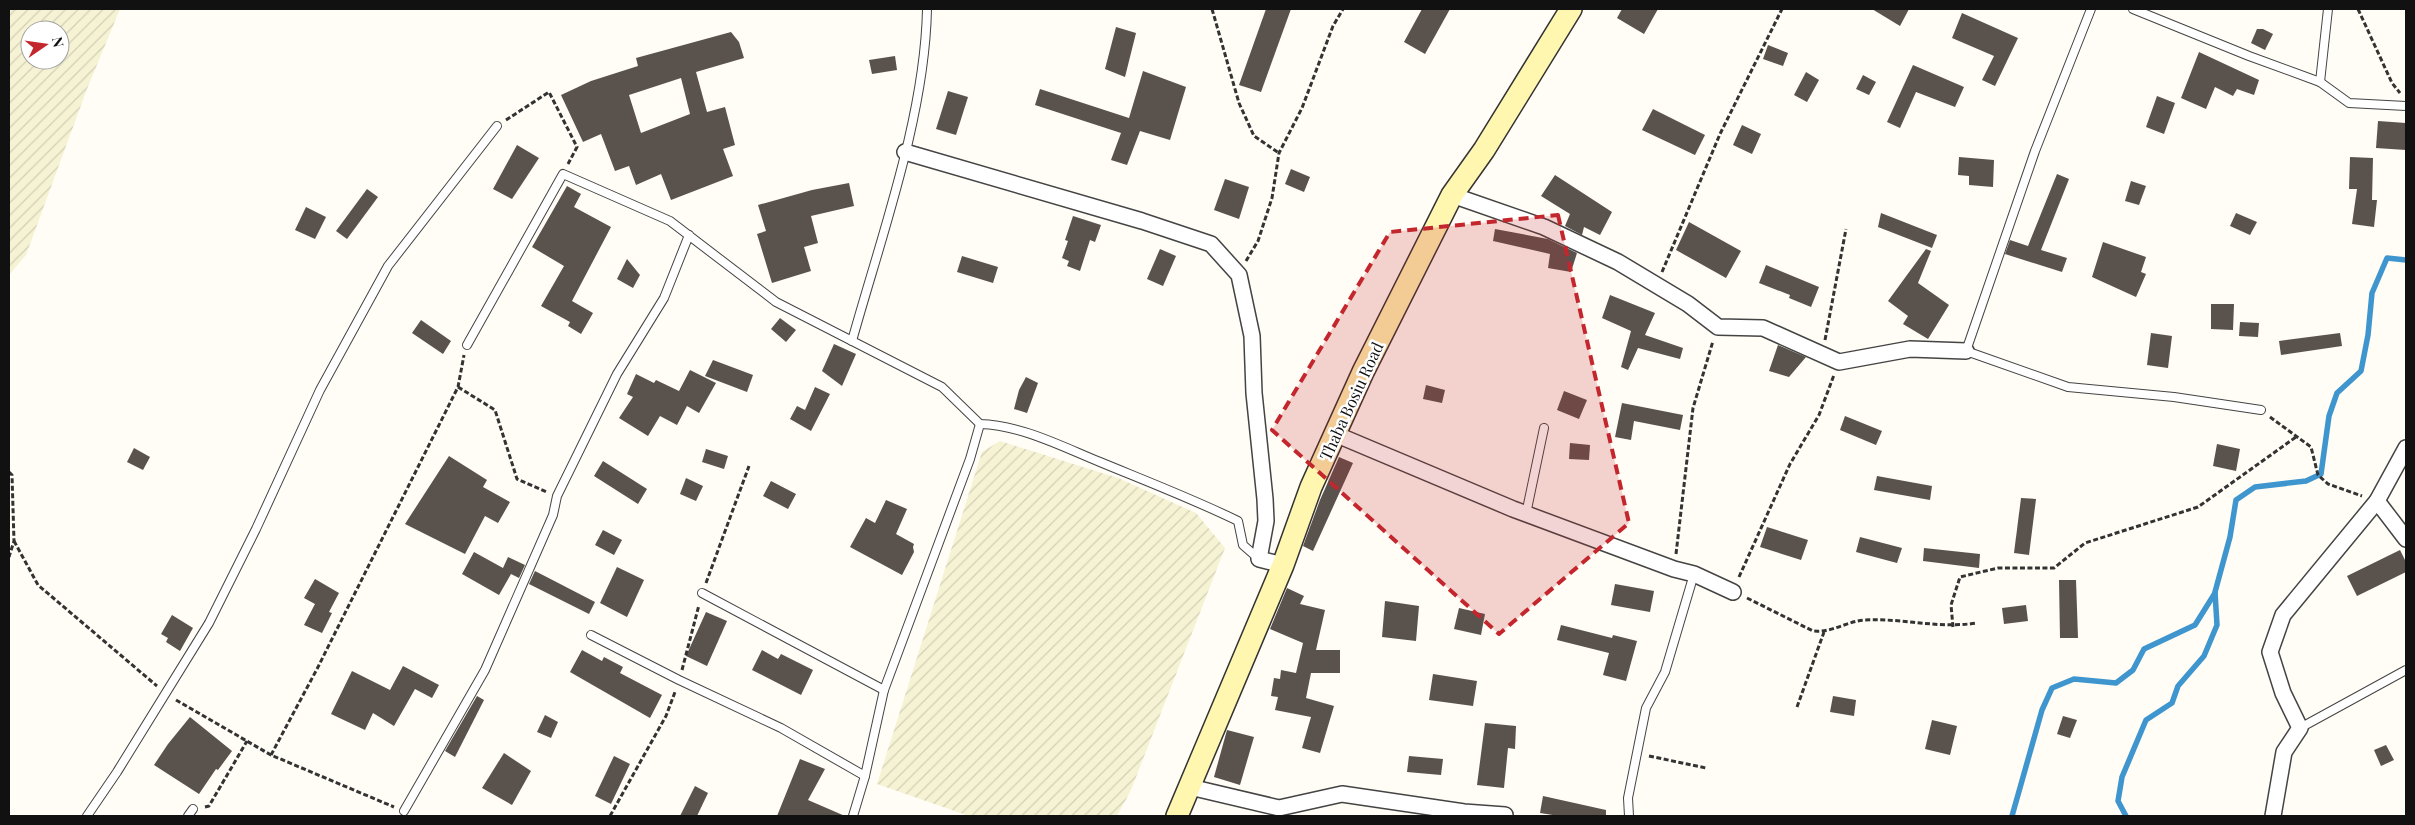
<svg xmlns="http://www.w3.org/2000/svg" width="2415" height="825" font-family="'Playfair Display',serif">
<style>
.farmland{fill:url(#farmland-furrows);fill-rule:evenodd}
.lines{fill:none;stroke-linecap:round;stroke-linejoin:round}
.stream{stroke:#3f96cf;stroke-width:5.5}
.building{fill:#5a524d;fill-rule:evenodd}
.lane-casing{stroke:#444;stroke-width:10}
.street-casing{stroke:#444;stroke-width:18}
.secondary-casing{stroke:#333;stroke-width:24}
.path{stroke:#333;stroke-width:3;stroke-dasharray:5 2.5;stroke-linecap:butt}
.lane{stroke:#fff;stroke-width:8}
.street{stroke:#fff;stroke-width:15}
.secondary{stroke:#fff6b0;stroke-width:21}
.marked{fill:#c4262e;fill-opacity:0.2;stroke:#c4262e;stroke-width:4;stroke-dasharray:10 6;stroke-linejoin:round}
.labels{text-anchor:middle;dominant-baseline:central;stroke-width:5;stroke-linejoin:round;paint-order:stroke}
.street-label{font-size:16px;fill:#111;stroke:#fff}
</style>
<defs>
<pattern id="farmland-furrows" width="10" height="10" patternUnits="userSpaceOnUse" patternTransform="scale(1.25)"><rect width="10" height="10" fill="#f6f3d4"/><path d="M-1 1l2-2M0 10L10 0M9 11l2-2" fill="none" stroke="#d2cfb5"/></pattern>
</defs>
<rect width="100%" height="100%" fill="#fffdf5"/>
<!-- farmland -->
<g class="farmland">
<path d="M9,9H120L87,89L26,255L9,275ZM30,30H60V60H30Z"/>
<path d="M1000,441L1118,478L1196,513L1225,548L1131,790L1117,816H969L877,784L982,452Z"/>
</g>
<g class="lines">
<!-- stream -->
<g class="stream">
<path d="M2012,816L2042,710L2052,688L2074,679L2116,683L2133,670L2144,649L2195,625L2215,593"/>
<path d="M2126,816L2118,801L2122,777L2146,720L2172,703L2178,686L2204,656L2217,625L2215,592L2230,537L2236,500L2255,487L2306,481L2321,474L2329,416L2337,393L2361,371L2368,335L2372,293L2387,258L2406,260"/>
</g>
</g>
<!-- building -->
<g class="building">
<path d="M1266,9H1291L1261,92L1239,85Z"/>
<path d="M1422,9H1450L1425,54L1404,42Z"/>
<path d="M1622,9H1658L1644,34L1617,18Z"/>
<path d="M1872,9H1909L1900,26Z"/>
<path d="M1962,13L2018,38L1995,86L1982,80L1994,56L1952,38Z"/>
<path d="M1116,27L1136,33L1125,77L1105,69Z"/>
<path d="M2257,29H2263L2273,34L2265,50L2251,43Z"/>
<path d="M731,32L739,42L744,58L696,72L707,112L725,107L735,145L723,149L733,176L671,200L661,174L636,185L629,166L615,171L601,134L583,142L561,95L591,81L638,66L636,58ZM681,78L690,114L641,133L629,95Z"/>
<path d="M1768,45L1788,53L1783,66L1763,59Z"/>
<path d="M2199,52L2259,80L2254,95L2237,89L2233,96L2215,87L2206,109L2181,98Z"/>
<path d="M895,56L897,70L872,74L869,60Z"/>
<path d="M1913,65L1964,87L1955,107L1916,92L1900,128L1887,122Z"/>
<path d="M1143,71L1186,87L1170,140L1140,131L1127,165L1111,160L1121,133L1035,105L1040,89L1129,118Z"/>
<path d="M1806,72L1819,80L1807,102L1794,95Z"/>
<path d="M1863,75L1876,82L1869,95L1856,89Z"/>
<path d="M948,91L968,97L956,135L936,129Z"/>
<path d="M2157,96L2175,103L2164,134L2146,127Z"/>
<path d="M1653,109L1705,135L1695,155L1642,130Z"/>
<path d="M2378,121L2406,123V150L2376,148Z"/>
<path d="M1742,125L1761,134L1752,154L1733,145Z"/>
<path d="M517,145L539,158L512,199L493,189Z"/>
<path d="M1959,157L1994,160L1993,187L1969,185V176L1958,175Z"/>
<path d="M2350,157L2373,158L2372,200H2377L2374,227L2352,224L2357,189H2349Z"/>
<path d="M1291,169L1310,177L1304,192L1285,184Z"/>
<path d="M2057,174L2069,179L2041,250L2067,258L2062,272L2005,254L2010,240L2028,246Z"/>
<path d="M1555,175L1612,212L1600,235L1584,227L1582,235L1565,226L1570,214L1541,196Z"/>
<path d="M1225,179L1249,187L1239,219L1214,210Z"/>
<path d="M2131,181L2146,186L2139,205L2125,201Z"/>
<path d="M849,183L854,206L811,216L818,243L804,247L811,271L772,283L757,234L766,231L758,205L812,190Z"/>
<path d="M567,186L581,194L574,207L611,227L572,301L593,313L581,334L568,326L570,322L541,306L564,266L532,247Z"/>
<path d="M367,189L378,197L347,239L336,231Z"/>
<path d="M306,207L326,217L315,239L295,230Z"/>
<path d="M1881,213L1937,235L1932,248L1878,227Z"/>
<path d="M2236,213L2257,222L2250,235L2230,226Z"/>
<path d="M1073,216L1101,225L1095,242L1090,240L1080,271L1067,266L1069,261L1062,258L1068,241L1065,240Z"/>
<path d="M1689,222L1741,251L1726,278L1676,250Z"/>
<path d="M1495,229L1548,239L1577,253L1571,272L1548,268L1550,254L1493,241Z"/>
<path d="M2103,242L2146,257L2141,272L2146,274L2136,297L2092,277Z"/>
<path d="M1160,249L1176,256L1163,286L1147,279Z"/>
<path d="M1926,249L1931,251L1918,283L1949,305L1928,339L1903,324L1908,316L1888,301Z"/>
<path d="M962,256L998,267L993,283L957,272Z"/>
<path d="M627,259L640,275L633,288L617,279Z"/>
<path d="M1766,265L1819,287L1811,307L1789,298L1790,295L1759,283Z"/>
<path d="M1610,295L1655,313L1645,335L1683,348L1680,359L1638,348L1628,370L1621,367L1631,331L1602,318Z"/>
<path d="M2211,304H2234L2233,330L2211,329Z"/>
<path d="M780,318L796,330L786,342L771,329Z"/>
<path d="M421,320L451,341L443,354L412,333Z"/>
<path d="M2240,322L2259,323L2258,337L2239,336Z"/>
<path d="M2151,333L2172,336L2168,368L2147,365Z"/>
<path d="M2340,333L2342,346L2281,355L2279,341Z"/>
<path d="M834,344L856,354L842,386L822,371Z"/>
<path d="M1778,345L1806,357L1789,377L1769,371Z"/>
<path d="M713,360L753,375L747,392L705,376Z"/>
<path d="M690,370L716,383L699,413L687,406L677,425L660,416L648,436L619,418L633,397L627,394L636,374L654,383L656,380L679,391Z"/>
<path d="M1026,377L1038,383L1027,413L1014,409L1019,390Z"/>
<path d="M1426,385L1445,390L1442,403L1423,399Z"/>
<path d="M815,387L830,394L811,431L790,419L797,406L805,410Z"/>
<path d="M1564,391L1587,400L1579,419L1557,410Z"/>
<path d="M1622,403L1683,415L1680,430L1634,421L1631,440L1615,437Z"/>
<path d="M1845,416L1882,431L1876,445L1840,430Z"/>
<path d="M1570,443L1590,445L1589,460L1569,459Z"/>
<path d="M2217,444L2240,449L2236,471L2213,466Z"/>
<path d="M134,448L150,457L143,470L127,462Z"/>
<path d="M706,449L728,456L724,469L702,462Z"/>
<path d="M449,456L487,480L483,487L510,502L498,523L485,516L465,554L405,524Z"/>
<path d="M1339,457L1353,463L1313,551L1303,546L1320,500Z"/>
<path d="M603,461L647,489L638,504L594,476Z"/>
<path d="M1877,476L1932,486L1930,500L1874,490Z"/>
<path d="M686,478L703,486L696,501L680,494Z"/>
<path d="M771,481L796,494L788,509L763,496Z"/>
<path d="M2021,498L2036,499L2029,555L2014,553Z"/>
<path d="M886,500L907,509L896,534L914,544L913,547L914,552L902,575L850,547L866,518L875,523Z"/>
<path d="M1767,527L1808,540L1801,560L1760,547Z"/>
<path d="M603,530L622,540L614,555L595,545Z"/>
<path d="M1860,537L1902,548L1897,563L1856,552Z"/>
<path d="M1924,548L1980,554L1979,568L1923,561Z"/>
<path d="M2400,550L2406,562V572L2357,596L2347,576Z"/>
<path d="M474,552L503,568L508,557L525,565L519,578L511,574L499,595L462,574Z"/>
<path d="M617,567L644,580L627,617L600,603Z"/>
<path d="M535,571L595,602L589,614L529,584Z"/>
<path d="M315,579L339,593L329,612L332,613L322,633L304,625L315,604L304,598Z"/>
<path d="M2059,580H2076L2078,638H2060Z"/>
<path d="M1615,584L1654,591L1650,612L1611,605Z"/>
<path d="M1287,588L1304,596L1300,604L1325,610L1316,650H1340V673H1311L1306,698L1334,706L1320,753L1302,748L1311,717L1275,710L1278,697L1271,696L1274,678L1280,679L1281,670L1296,673L1303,643L1270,629Z"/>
<path d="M1385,601L1419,606L1416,641L1382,637Z"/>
<path d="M2026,605L2028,621L2004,624L2002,608Z"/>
<path d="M1459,608L1485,614L1481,635L1454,629Z"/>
<path d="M706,612L727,621L707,666L686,656Z"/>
<path d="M172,615L193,628L180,651L166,642L168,638L161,634Z"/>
<path d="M1561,625L1612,638L1613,635L1637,641L1626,681L1603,675L1609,653L1557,640Z"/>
<path d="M582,650L602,661L604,657L623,667L620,673L662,695L650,718L570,672Z"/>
<path d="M762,650L778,659L781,654L813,670L801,695L752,670Z"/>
<path d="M403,666L439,685L432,698L415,689L394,726L373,713L365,730L331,714L352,671L390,690Z"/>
<path d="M1433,674L1477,681L1473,706L1429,700Z"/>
<path d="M477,696L484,700L455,757L445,751Z"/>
<path d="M1833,696L1856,700L1854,716L1830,712Z"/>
<path d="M545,715L558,722L551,738L537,732Z"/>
<path d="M2063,716L2077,720L2070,738L2057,734Z"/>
<path d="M190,717L232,751L218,770L216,769L199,794L154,765L168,744Z"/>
<path d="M1932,720L1957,726L1950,755L1925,749Z"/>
<path d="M1485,723L1516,726L1515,749L1508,748L1504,788L1477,785Z"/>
<path d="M1227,730L1254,737L1240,785L1214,777Z"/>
<path d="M2386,745L2394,760L2381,766L2374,750Z"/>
<path d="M504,753L531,771L512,805L482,788Z"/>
<path d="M614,756L630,764L611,804L595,796Z"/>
<path d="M1409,756L1443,759L1441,775L1407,772Z"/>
<path d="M800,759L825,769L808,800L845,816H777Z"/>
<path d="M695,786L708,793L697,816H680Z"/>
<path d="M1543,796L1606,810V816H1559L1540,813Z"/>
</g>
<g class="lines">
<defs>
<g id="lane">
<path d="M2091,9L2035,151L1966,351L2068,387L2174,397L2261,410"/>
<path d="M2133,9L2249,56L2320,82L2349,103L2406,106"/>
<path d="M2320,82L2328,9"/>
<path d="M852,341C881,237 925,116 927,9"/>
<path d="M467,345L563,174L670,221L776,302L942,387L980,424C1021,425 1063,447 1100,462C1146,481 1193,499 1238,521L1243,545L1259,559"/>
<path d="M1526,514L1544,428"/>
<path d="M702,593L884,690"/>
<path d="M591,635L679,680L781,728L865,776"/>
<path d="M2300,728L2406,670"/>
<path d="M404,811L485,670L553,515L557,496L617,374L664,298L689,235"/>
<path d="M87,816L117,772L209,623L256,529L320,390L388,266L497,126"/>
<path d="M188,816L193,809"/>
<path d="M853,816L865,776L884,690L970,459L980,424"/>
<path d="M1629,816L1628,798L1646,708L1665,672L1694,574"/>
</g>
<g id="street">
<path d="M905,152L1142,221L1211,244L1239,275L1252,336L1254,393L1265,499L1266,521L1259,559L1283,565"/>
<path d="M1452,195L1544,227L1618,262L1688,304L1718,327L1763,328L1839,362L1910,349L1966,351"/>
<path d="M1335,434L1513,509L1674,569L1694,574L1733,592"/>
<path d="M2377,501L2406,539"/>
<path d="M1190,787L1279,808L1342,794L1464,812L1505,815"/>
<path d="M2273,816L2284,752L2300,728L2283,693L2270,652L2283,615L2377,501L2406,448"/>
</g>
<path id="secondary" d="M1177,816L1283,565L1311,487L1363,372L1452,195L1484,150L1571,9"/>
</defs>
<!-- lane casing -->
<use href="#lane" class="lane-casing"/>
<!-- street casing -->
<use href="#street" class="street-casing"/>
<!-- secondary casing -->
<use href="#secondary" class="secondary-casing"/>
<!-- path -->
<g class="path">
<path d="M1212,9L1239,103L1254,136L1279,153"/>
<path d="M2358,9L2392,83L2400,93"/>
<path d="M506,120L549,92L577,147L568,164"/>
<path d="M1246,261L1258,241L1272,198L1279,153L1302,108L1333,26L1343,9"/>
<path d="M1662,272L1720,134L1782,9"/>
<path d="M1825,340L1846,229"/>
<path d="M458,387L495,410L517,479L547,492"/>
<path d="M2270,417L2311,447L2318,475L2328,484L2362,496"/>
<path d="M9,472L12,475L14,541L9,557"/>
<path d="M14,541L38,585L157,686"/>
<path d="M1676,554L1693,408L1713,341"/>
<path d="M1739,577L1790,464L1819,415L1834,375"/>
<path d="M706,583L749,466"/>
<path d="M1747,598L1813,631C1832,633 1847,621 1865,620C1904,618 1936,629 1977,623"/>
<path d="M1953,627L1951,605L1960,577L1998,568H2054L2085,543L2198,507L2296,437"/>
<path d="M682,670L699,605"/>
<path d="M176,700L271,755L394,807"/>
<path d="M1797,707L1824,632"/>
<path d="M271,755L317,669L458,387L464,355"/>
<path d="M1649,756L1706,768"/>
<path d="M205,807L209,806L247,741"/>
<path d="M610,816L666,716L675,692"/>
</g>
<!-- lane -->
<use href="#lane" class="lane"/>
<!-- street -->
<use href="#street" class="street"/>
<!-- secondary -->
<use href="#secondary" class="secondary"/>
</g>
<!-- marked area -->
<path class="marked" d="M1558,215L1629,523L1499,634L1272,430L1390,232Z"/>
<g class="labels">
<!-- street labels -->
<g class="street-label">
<text transform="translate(1351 401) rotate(-65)">Thaba Bosiu Road</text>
</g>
</g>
<!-- border -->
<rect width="2415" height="825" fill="none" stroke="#111111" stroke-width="20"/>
<!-- north arrow -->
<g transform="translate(45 45) rotate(77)"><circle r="24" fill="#ffffff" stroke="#a0a0a0"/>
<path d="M0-4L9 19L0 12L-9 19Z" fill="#c4262e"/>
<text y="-8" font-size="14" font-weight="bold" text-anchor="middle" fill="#111111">N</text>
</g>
</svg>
